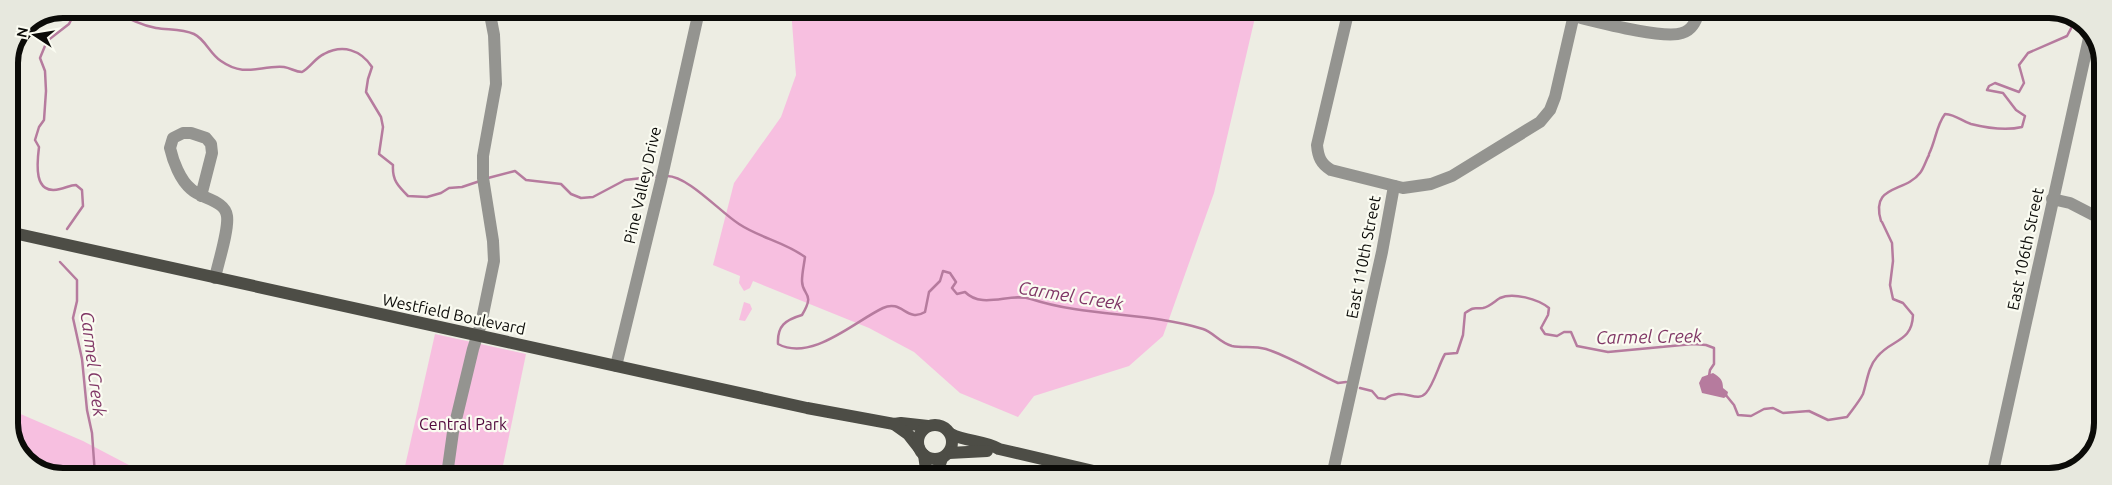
<svg xmlns="http://www.w3.org/2000/svg" width="2112" height="485" font-family="Ubuntu,sans-serif">
<style>
.green{fill:#f7bfe0}
.water{fill:#b67b9e}
.lines{fill:none;stroke-linecap:round;stroke-linejoin:round}
.stream{stroke:#b67b9e;stroke-width:2.5}
.minor{stroke:#949490;stroke-width:12}
.major{stroke:#4d4d46;stroke-width:12}
.labels{text-anchor:middle;dominant-baseline:central;stroke-width:4.5;stroke-linejoin:round;paint-order:stroke}
.street-label{font-size:16px;fill:#0b0b08;stroke:#fafbf1}
.park-label{font-size:16px;fill:#51083c;stroke:#fafbf1}
.water-label{font-size:18px;font-style:italic;fill:#803766;stroke:#fafbf1}
.rim{fill:none;stroke:#0b0b08;stroke-width:6}
</style>
<rect width="100%" height="100%" fill="#edede3"/>
<!-- green -->
<g class="green">
<path d="M791,9H1257L1214,193L1163,336L1129,366L1034,396L1018,417L960,393L914,352L869,328L753,281L750,288L744,291L739,283L740,276L713,265L734,183L781,117L796,75Z"/>
<path d="M744,302L750,304L752,309L745,321L739,320Z"/>
<path d="M435,334L526,354L501,475H403Z"/>
<path d="M9,409L83,441L148,475H52L22,458L9,429Z"/>
</g>
<!-- water -->
<path class="water" d="M1713,373C1720,377 1723,380 1723,388L1728,392L1727,396L1724,398L1702,393L1699,383L1702,377Z"/>
<g class="lines">
<!-- stream -->
<g class="stream">
<path d="M65,9L72,18L69,24L47,41L40,58L45,71L46,91L44,120L39,127L35,140L39,147C37,163 33,196 60,189C66,188 70,185 76,185L82,190L83,206L67,229"/>
<path d="M111,9C126,17 139,25 156,28C169,30 182,29 194,34C205,39 210,54 221,61C245,78 260,65 284,67C291,68 295,72 302,72C311,67 315,58 324,54C343,44 361,50 372,67L368,79L366,92L381,117L383,127L379,154L393,165C392,180 398,186 408,196L427,197L441,193L449,188L462,187L480,181"/>
<path d="M1929,154C1936,140 1936,126 1945,114C1957,115 1961,121 1971,124C1987,128 2006,131 2022,127L2025,116L2016,110L2003,93L1987,90L1989,86L1995,83L2019,92L2024,83L2019,65L2028,53L2067,36L2076,19"/>
<path d="M667,176C688,176 720,212 739,224C760,238 785,242 805,257C804,265 802,273 802,281C802,296 816,292 802,315C785,320 777,326 778,344C812,362 855,321 883,308C902,299 907,323 925,312L929,292L940,281L943,271L950,273L956,282L952,288L957,294L965,292C983,310 1010,292 1031,299C1086,317 1147,312 1203,329C1213,332 1220,343 1232,346C1243,348 1254,346 1266,349C1291,357 1314,372 1338,383L1346,382"/>
<path d="M488,178L515,171L526,180L561,184L571,194L581,198L593,197L625,180L659,176"/>
<path d="M1881,221C1870,184 1905,193 1920,173C1924,168 1926,160 1929,155"/>
<path d="M60,262L77,280V301L73,318L82,359L87,410L92,433L95,475"/>
<path d="M1360,388L1372,391L1378,398L1385,399C1403,386 1416,404 1426,393C1434,384 1439,364 1445,354L1457,353L1463,335L1465,313C1476,306 1472,309 1483,308C1489,307 1495,301 1500,298C1513,292 1538,299 1549,308L1548,315L1541,328L1545,334L1557,336L1564,332H1571L1577,346L1608,352L1693,344L1706,345L1714,348V364L1710,370L1709,376"/>
<path d="M1725,394L1734,405L1738,415L1751,416L1764,409L1773,408L1783,413L1809,411L1828,420L1847,417C1852,410 1859,402 1863,394C1867,382 1868,367 1877,357C1891,339 1912,343 1913,315L1903,303L1893,299L1890,285L1893,261L1892,243L1882,222"/>
</g>
<!-- minor -->
<g class="minor">
<path d="M1349,9L1317,145C1318,157 1321,164 1331,170L1403,188L1431,184L1452,176L1540,122L1550,110L1555,97L1575,10"/>
<path d="M1573,16C1594,21 1664,40 1682,33C1693,30 1696,20 1700,10"/>
<path d="M201,196L212,153L211,144L206,138L191,133H183L173,138L170,148C173,161 180,180 191,189C201,199 225,200 227,216C229,230 218,263 215,278"/>
<path d="M2052,199L2070,203L2103,220"/>
<path d="M616,366L661,181L699,11"/>
<path d="M447,475L453,432L473,349L481,324L494,261L493,241L483,178V156L496,84L494,35L489,9"/>
<path d="M1332,476L1382,252L1394,186"/>
<path d="M1992,476L2091,29"/>
</g>
<!-- major -->
<g class="major">
<path d="M9,232L807,408L894,424L901,423L928,426"/>
<path d="M894,424L908,434L919,448"/>
<circle cx="935" cy="442" r="17"/>
<path d="M951,434C966,442 984,440 999,449L1115,476"/>
<path d="M949,453L987,451"/>
<path d="M924,455L927,476"/>
<path d="M936,476L942,458"/>
</g>
</g>
<g class="labels">
<!-- street labels -->
<g class="street-label">
<text transform="translate(642 185) rotate(-77)">Pine Valley Drive</text>
<text transform="translate(2025 249) rotate(-78)">East 106th Street</text>
<text transform="translate(1363 257) rotate(-79)">East 110th Street</text>
<text transform="translate(454 314) rotate(12)">Westfield Boulevard</text>
</g>
<!-- park labels -->
<g class="park-label">
<text x="463" y="424">Central Park</text>
</g>
<!-- water labels -->
<g class="water-label">
<text transform="translate(1071 295) rotate(9)">Carmel Creek</text>
<text transform="translate(1649 336) rotate(-1)">Carmel Creek</text>
<text transform="translate(94 364) rotate(83)">Carmel Creek</text>
</g>
</g>
<!-- crop -->
<path d="M0 0H2112V485H0ZM63 18H2049A45 45 0 0 1 2094 63V423A45 45 0 0 1 2049 468H63A45 45 0 0 1 18 423V63A45 45 0 0 1 63 18Z" fill="#e7e8de" fill-rule="evenodd"/>
<path class="rim" d="M63 18H2049A45 45 0 0 1 2094 63V423A45 45 0 0 1 2049 468H63A45 45 0 0 1 18 423V63A45 45 0 0 1 63 18Z"/>
<!-- north arrow -->
<g transform="translate(35 35) rotate(282)" stroke="#fafbf1" stroke-width="4" paint-order="stroke">
<path d="M0-4L9 19L0 12L-9 19Z" fill="#0b0b08"/>
<text y="-8" font-size="14" font-weight="bold" text-anchor="middle" fill="#0b0b08">N</text>
</g>
</svg>
